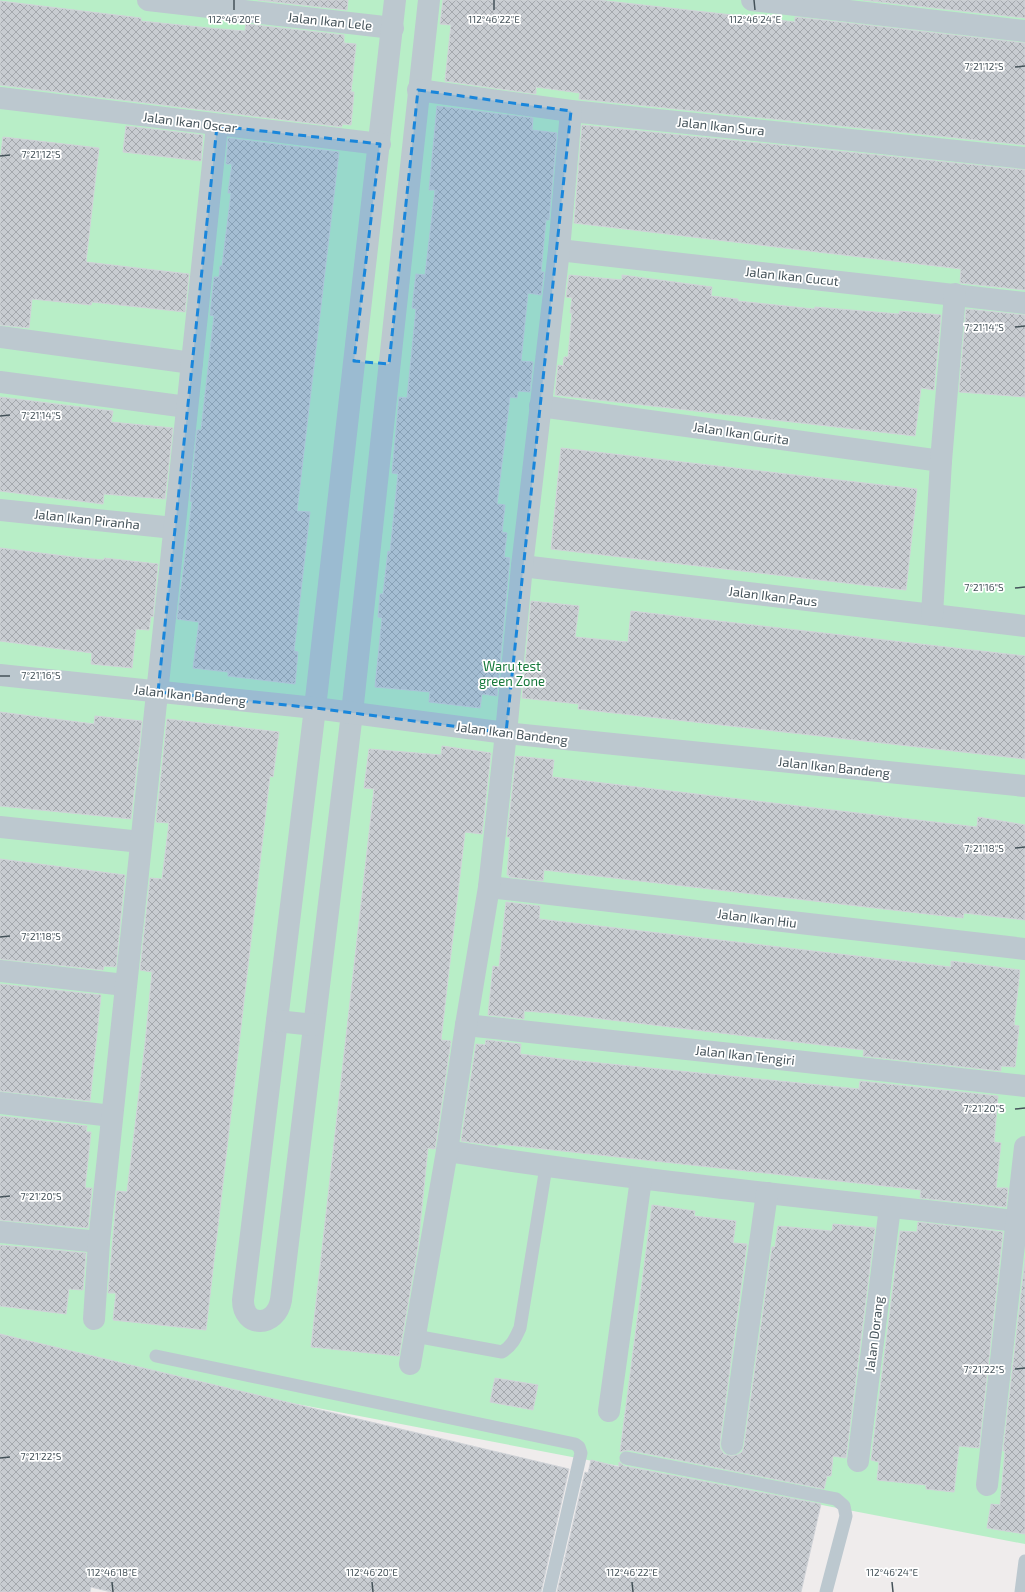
<svg xmlns="http://www.w3.org/2000/svg" width="1025" height="1592" font-family="'Exo 2',sans-serif">
<style>
.green{fill:#b8eec7}
.building{fill:url(#building-cross-hatch);stroke:#d0d3d8}
.lines{fill:none;stroke-linecap:round;stroke-linejoin:round}
.service{stroke:#bcc8cf;stroke-width:13}
.minor{stroke:#bcc8cf;stroke-width:22}
.marked{fill:#1986db;fill-opacity:0.2;stroke:#1986db;stroke-width:3;stroke-dasharray:8 5;stroke-linejoin:round}
.ticks{fill:none;stroke:#445259;stroke-width:1.5}
.labels{text-anchor:middle;dominant-baseline:central;stroke-width:3.5;stroke-linejoin:round;paint-order:stroke}
.street-label{font-size:13px;fill:#445259;stroke:#fff}
.park-label{font-size:13px;fill:#16793b;stroke:#fff}
.ticks-label{font-size:10px;text-anchor:middle;fill:#445259;stroke:#fff;stroke-width:3.5;stroke-linejoin:round;paint-order:stroke}
</style>
<defs>
<pattern id="building-cross-hatch" width="8" height="8" patternUnits="userSpaceOnUse"><rect width="8" height="8" fill="#c8ccd1"/><path d="M0 0l8 8M0 8l8-8" fill="none" stroke="#a4a8ad"/></pattern>
</defs>
<rect width="100%" height="100%" fill="#efecec"/>
<!-- green -->
<path class="green" d="M0,0H1025V1544L0,1347Z"/>
<!-- building -->
<g class="building">
<path d="M258,0H348L347,10Z"/>
<path d="M443,0H598L795,22V17L1025,43V145L579,99L580,93L536,87V94L445,81L451,25L440,24Z"/>
<path d="M863,0H1025V18Z"/>
<path d="M0,1L141,18V21L209,28L245,31L246,24L344,35V43L356,44L351,92H354L351,125L342,124V127L0,85Z"/>
<path d="M437,106L533,118L532,130L557,133L549,220H546L541,272H544L541,295L528,293L521,361L533,362L530,392L518,391L517,398L510,397L497,504L505,505L502,532L507,533L504,557L510,558L497,696L482,694L480,708L429,702L430,692L375,687L382,618L378,617L380,594H383L388,551L390,552L398,474L392,473L399,397L407,398L416,309L412,308L416,274L425,275L435,190H429Z"/>
<path d="M582,125L1025,170V290L960,283L961,269L574,223Z"/>
<path d="M126,126L203,135L201,161L123,152Z"/>
<path d="M3,137L99,148L86,262L189,274L185,312L92,302L91,305L32,299L29,328L0,325V162Z"/>
<path d="M228,138L339,152L297,511L310,512L294,651L298,652L295,684L228,676V672L193,668L199,622L177,619L192,502L190,501L197,430H201L214,316L210,315L214,277H219L220,266H222L231,193H228L232,164H226Z"/>
<path d="M569,275L622,280V275L712,287L711,296L738,299V301L814,309L815,307L899,314L900,311L941,315L934,390L921,388L915,436L555,395L558,365L563,366L564,357H568L572,313H570L572,298L566,297Z"/>
<path d="M966,309L1025,315V397L959,392Z"/>
<path d="M0,397L113,411L111,422L173,428L165,499L104,494L103,504L0,491Z"/>
<path d="M561,448L917,489L906,590L551,549Z"/>
<path d="M0,548L73,557L104,560V558L158,564L153,617L151,616L149,630L136,629L132,668L91,664L92,653L0,641Z"/>
<path d="M531,601L579,606L575,637L628,642L631,611L1025,656V759L578,709L579,704L522,698Z"/>
<path d="M0,712L94,724L95,716L142,721L131,819L0,806Z"/>
<path d="M167,719L279,732L273,777L270,776L206,1330L113,1320L116,1293H108L117,1191L127,1192L145,1044L152,972L140,970L150,878L162,879L169,823L156,822Z"/>
<path d="M442,746L491,753L482,834L465,832L441,1040L451,1041L435,1149L428,1148L418,1246L399,1356L311,1347L374,789L364,788L369,749L441,755Z"/>
<path d="M516,756L554,760L552,777L977,827L978,817L1025,825V920L964,913L963,918L936,915L544,870L543,881L509,877V875H507L510,837H507Z"/>
<path d="M0,859L125,875L116,967L104,966L103,970L0,959Z"/>
<path d="M506,902L540,906L539,919L951,967V961L1020,970L1014,1025L1019,1026L1015,1067L1001,1066V1071L863,1056L864,1050L552,1013L524,1011V1019L488,1015L493,966L499,967Z"/>
<path d="M0,984L101,995L90,1101L0,1091Z"/>
<path d="M486,1040L521,1044L520,1054L570,1060L859,1089L860,1081L998,1096L994,1142L1001,1143L996,1188H1008L1006,1207L920,1198L921,1190L498,1144V1146L461,1141L476,1044L485,1045Z"/>
<path d="M0,1116L87,1126L86,1132H91L85,1188H92L88,1228L0,1220Z"/>
<path d="M652,1205L695,1211L694,1216L736,1221L733,1243L747,1244L720,1442V1448L724,1454L731,1456L737,1455L742,1452L744,1446L772,1247H775L778,1226L832,1231L833,1224L875,1228L846,1458L833,1456L831,1476H827L824,1489L628,1450L620,1452Z"/>
<path d="M918,1222L1003,1232L979,1448L959,1446L954,1492L926,1489V1485L877,1480L879,1462L871,1460L900,1231L917,1232Z"/>
<path d="M0,1245L86,1253L83,1290L69,1289L66,1314L0,1306Z"/>
<path d="M1025,1259V1534L987,1528L991,1504L1000,1505L1005,1451H1003Z"/>
<path d="M0,1334L569,1469L541,1592H111L91,1587L90,1592H0Z"/>
<path d="M495,1378L538,1385L533,1410L490,1402Z"/>
<path d="M591,1460L619,1467V1462L624,1466L821,1504L801,1592H557L585,1472L588,1473Z"/>
</g>
<g class="lines">
<!-- service -->
<g class="service">
<path d="M415,1336L502,1352C512,1346 515,1339 520,1328L546,1167"/>
<path d="M156,1356L575,1444L579,1447L581,1453L549,1592"/>
<path d="M626,1458L836,1499L844,1506L846,1516L826,1592"/>
<path d="M1021,1592L1025,1561"/>
</g>
<!-- minor -->
<g class="minor">
<path d="M148,0L393,28"/>
<path d="M395,0L315,708L243,1300C243,1328 276,1328 281,1300L352,713L429,0"/>
<path d="M752,0L1025,31"/>
<path d="M418,90L571,111L1025,158"/>
<path d="M0,98L380,144"/>
<path d="M559,250L1025,303"/>
<path d="M0,337L192,363"/>
<path d="M0,382L187,407"/>
<path d="M540,406L941,461"/>
<path d="M0,510L174,528"/>
<path d="M522,566L1025,626"/>
<path d="M932,615L941,461L955,294"/>
<path d="M0,675L315,708L506,733L1025,786"/>
<path d="M0,827L141,842"/>
<path d="M489,887L1025,949"/>
<path d="M0,971L125,985"/>
<path d="M277,1021L314,1025"/>
<path d="M466,1025L1025,1086"/>
<path d="M0,1103L112,1116"/>
<path d="M447,1151C636,1181 826,1199 1016,1221"/>
<path d="M0,1232L99,1242"/>
<path d="M94,1319L99,1242L217,126"/>
<path d="M410,1364L447,1151L466,1025L489,887L506,733L522,566L559,250L571,111"/>
<path d="M609,1411L641,1179"/>
<path d="M732,1444L767,1193"/>
<path d="M858,1461L890,1207"/>
<path d="M987,1485L1025,1147"/>
</g>
</g>
<!-- marked area -->
<path class="marked" d="M418,90L571,111L506,733L315,708L158,692L217,126L380,144L354,361L389,364Z"/>
<!-- ticks -->
<path class="ticks" d="M234,0V10M494,0V10M754,0L755,10M1015,67L1025,66M0,156L10,155M1015,327L1025,326M0,416L10,415M1015,588L1025,587M0,676H10M1015,848L1025,847M0,937L10,936M1015,1109L1025,1108M0,1197L10,1196M1015,1369L1025,1368M0,1458L10,1457M112,1582L113,1592M372,1582L373,1592M632,1582L633,1592M892,1582L893,1592"/>
<g class="labels">
<!-- street labels -->
<g class="street-label">
<text transform="translate(330 21) rotate(6)">Jalan Ikan Lele</text>
<text transform="translate(190 122) rotate(7)">Jalan Ikan Oscar</text>
<text transform="translate(721 126) rotate(6)">Jalan Ikan Sura</text>
<text transform="translate(792 276) rotate(6)">Jalan Ikan Cucut</text>
<text transform="translate(741 433) rotate(8)">Jalan Ikan Gurita</text>
<text transform="translate(87 519) rotate(6)">Jalan Ikan Piranha</text>
<text transform="translate(773 596) rotate(7)">Jalan Ikan Paus</text>
<text transform="translate(190 695) rotate(6)">Jalan Ikan Bandeng</text>
<text transform="translate(512 733) rotate(7)">Jalan Ikan Bandeng</text>
<text transform="translate(834 767) rotate(6)">Jalan Ikan Bandeng</text>
<text transform="translate(757 918) rotate(7)">Jalan Ikan Hiu</text>
<text transform="translate(745 1055) rotate(6)">Jalan Ikan Tengiri</text>
<text transform="translate(874 1334) rotate(-83)">Jalan Dorang</text>
</g>
<!-- park labels -->
<g class="park-label">
<text x="512" y="666">Waru test<tspan x="512" dy="15">green Zone</tspan></text>
</g>
</g>
<g class="ticks-label">
<text x="234" y="23">112°46'20"E</text>
<text x="494" y="23">112°46'22"E</text>
<text x="755" y="23">112°46'24"E</text>
<text x="984" y="70">7°21'12"S</text>
<text x="41" y="158">7°21'12"S</text>
<text x="984" y="331">7°21'14"S</text>
<text x="41" y="419">7°21'14"S</text>
<text x="984" y="591">7°21'16"S</text>
<text x="41" y="679">7°21'16"S</text>
<text x="984" y="852">7°21'18"S</text>
<text x="41" y="940">7°21'18"S</text>
<text x="984" y="1112">7°21'20"S</text>
<text x="41" y="1200">7°21'20"S</text>
<text x="984" y="1373">7°21'22"S</text>
<text x="41" y="1460">7°21'22"S</text>
<text x="112" y="1576">112°46'18"E</text>
<text x="372" y="1576">112°46'20"E</text>
<text x="632" y="1576">112°46'22"E</text>
<text x="892" y="1576">112°46'24"E</text>
</g>
</svg>
